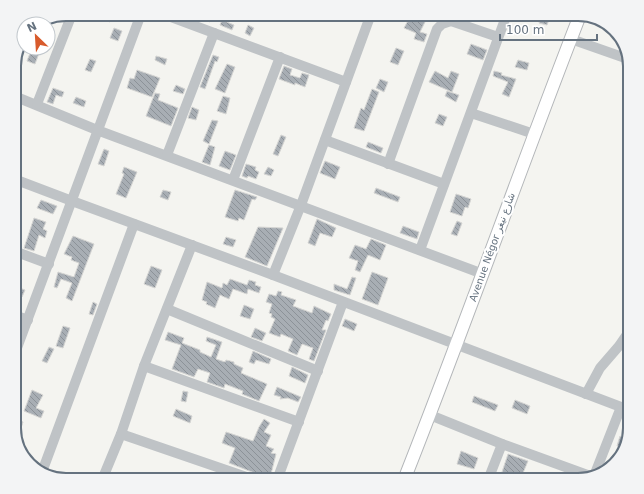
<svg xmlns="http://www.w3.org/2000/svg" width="644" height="494" font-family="'DejaVu Sans',Cairo,sans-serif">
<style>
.building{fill:url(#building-back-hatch);stroke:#d5d5d3}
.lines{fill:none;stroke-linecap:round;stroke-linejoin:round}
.major-casing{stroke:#b3b6b9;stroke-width:14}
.minor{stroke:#bfc3c6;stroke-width:10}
.major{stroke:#fff;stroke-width:12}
.labels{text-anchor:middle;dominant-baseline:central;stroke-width:4;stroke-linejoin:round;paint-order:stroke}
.street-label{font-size:10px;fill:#65727f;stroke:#fff}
.rim{fill:none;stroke:#65727f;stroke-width:2}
</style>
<defs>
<pattern id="building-back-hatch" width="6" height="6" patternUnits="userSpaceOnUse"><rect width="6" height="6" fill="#a8aeb4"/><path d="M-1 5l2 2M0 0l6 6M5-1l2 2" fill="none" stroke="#8c9298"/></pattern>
</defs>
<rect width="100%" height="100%" fill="#f4f4f0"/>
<!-- building -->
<g class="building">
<path d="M105,14H113L110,22L103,19Z"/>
<path d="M191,14H204L212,17L210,22Z"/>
<path d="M542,14L550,17L547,25L539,23Z"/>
<path d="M411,15L426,20L420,32L427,34L424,42L414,39L416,33L404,28Z"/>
<path d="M222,20L234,25L232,30L220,25Z"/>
<path d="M248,25L254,28L250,36L245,33Z"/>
<path d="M114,28L122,31L118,41L110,38Z"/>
<path d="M471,44L487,50L483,60L467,54Z"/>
<path d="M32,48H41L35,64L27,61Z"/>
<path d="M396,48L404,51L398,65L390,62Z"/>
<path d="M213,55L219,57L217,62L215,61L205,89L200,87Z"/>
<path d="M156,56L167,59L165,65L155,60Z"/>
<path d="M90,59L96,61L91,72L85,70Z"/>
<path d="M518,60L529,63L527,70L515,67Z"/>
<path d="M227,64L235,67L225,93L215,89Z"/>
<path d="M284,66L292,69L290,75L300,78L302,73L309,75L305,87L295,83V85L279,79Z"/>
<path d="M137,70L160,78L152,97L127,88L130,78L134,79Z"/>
<path d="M435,71L448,78L451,71L459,74L452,92L429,82Z"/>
<path d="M494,71L502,73L501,75L516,79L509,97L502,94L508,82L493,76Z"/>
<path d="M380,79L388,82L384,92L376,88Z"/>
<path d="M176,85L185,89L183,94L173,91Z"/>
<path d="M53,88L64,92L62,97L56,95L53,104L47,102Z"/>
<path d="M372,89L379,92L364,131L354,128L361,108L364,110Z"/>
<path d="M447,91L459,95L456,102L445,96Z"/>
<path d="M155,93L160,94L158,100L178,108L171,126L146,116Z"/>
<path d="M223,96L230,98L226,114L217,111Z"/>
<path d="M76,97L86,101L84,107L73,103Z"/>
<path d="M192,107L199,110L196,120L188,118Z"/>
<path d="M439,114L447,117L443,126L435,123Z"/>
<path d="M212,120L218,121L209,144L203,141Z"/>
<path d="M281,135L286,137L278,156L273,154Z"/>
<path d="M368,142L383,148L381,153L366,147Z"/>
<path d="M209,145L215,147L210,165L202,162Z"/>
<path d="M104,149L109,151L104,166L98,164Z"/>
<path d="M225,151L236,155L230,170L219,166Z"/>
<path d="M325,161L340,167L335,179L320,173Z"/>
<path d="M246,164L256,167L255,170L259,172L256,179L248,176L247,178L242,176Z"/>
<path d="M124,167L137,172L126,198L116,194L124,174L122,173Z"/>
<path d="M268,167L274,170L271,176L264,174Z"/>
<path d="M376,188L400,197L398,202L374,193Z"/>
<path d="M163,190L171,192L168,200L160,197Z"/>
<path d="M235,190L257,197L255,200L252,199L244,220L239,218L238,221L225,217Z"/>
<path d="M456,194L471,199L468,208L465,207L462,216L450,212Z"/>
<path d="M41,200L57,206L53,214L37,208Z"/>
<path d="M34,218L46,222L43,229L47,231L45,238L39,235L34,251L24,248Z"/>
<path d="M317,219L336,228L332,237L320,233L315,246L308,243Z"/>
<path d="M457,221L462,223L457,236L451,234Z"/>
<path d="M403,226L419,232L417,239L400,233Z"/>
<path d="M258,227L283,228L267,266L245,257Z"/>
<path d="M73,236L94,244L72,301L66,298L72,283L61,279L57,288L54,287L58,272L74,277L79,263L71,260L72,257L64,254Z"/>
<path d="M226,237L236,240L233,247L223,244Z"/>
<path d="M371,239L386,245L380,260L368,255L360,272L355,270L358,261L349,258L355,245L366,249Z"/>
<path d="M151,266L162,270L155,288L144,284Z"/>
<path d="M372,272L388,278L378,305L362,299Z"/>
<path d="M352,277L356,278L350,295L334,290V284L347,289Z"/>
<path d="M230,279L247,285L249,280L256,282L255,285L261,287L259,293L248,289L247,294L233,289L229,299L220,295L215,308L206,304L207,302L202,300L207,282L222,288L223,283L227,285Z"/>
<path d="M14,286L25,290L22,297L14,294Z"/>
<path d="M278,291L282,292L281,295L296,300L293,306L312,313L314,306L331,314L328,321L326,320L322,330H326L314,361L309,359L313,348L302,344L297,355L288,351L293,339L281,334L280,337L269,333L275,319L271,317L272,314L269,313L272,304L266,302L269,294L276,296Z"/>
<path d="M93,302L97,304L93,315L89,314Z"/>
<path d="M244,305L254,309L250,319L240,316Z"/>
<path d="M345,319L357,324L354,331L342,326Z"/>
<path d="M63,326L70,328L63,348L56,346Z"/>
<path d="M255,328L266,333L262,341L251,337Z"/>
<path d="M168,332L184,338L182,343L200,350V352L211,357L216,345L206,341L207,337L222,342L216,359L225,362L226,360L234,362V364L243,368L241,373L267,384L259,401L242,394L243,391L225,384L224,388L207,382L210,373L198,369L194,377L172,369L181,345L165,340Z"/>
<path d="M49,347L54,349L47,363L42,361Z"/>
<path d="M253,351L271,359L269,364L256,360L254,364L249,362Z"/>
<path d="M292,367L308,375L305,383L289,376Z"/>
<path d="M277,387L301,397L298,402L288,398L280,399L281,397L274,395Z"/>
<path d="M32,390L43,395L36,408L44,411L41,418L24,411Z"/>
<path d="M183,391L188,392L186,402L181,401Z"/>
<path d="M474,396L498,405L495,411L472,402Z"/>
<path d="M515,400L530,406L527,414L512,408Z"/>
<path d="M176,409L192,416L190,423L173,416Z"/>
<path d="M14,418L23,422L21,428L14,425Z"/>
<path d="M264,419L270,423L264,432L271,435L266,446L274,449L271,453L276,454L270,478L263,477L262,480L257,474L229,463L235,448L222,443L226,432L253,441L259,427Z"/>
<path d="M620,436L626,439L623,448L617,446Z"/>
<path d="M461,451L478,458L474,469L457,464Z"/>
<path d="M508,454L528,461L520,480L510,478L511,475L502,472Z"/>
</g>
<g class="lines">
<defs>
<path id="major" d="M404,480C465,326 520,169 580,15"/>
</defs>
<!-- major casing -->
<use href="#major" class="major-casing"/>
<!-- minor -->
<g class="minor">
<path d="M163,14L346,82"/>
<path d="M571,39L628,59"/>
<path d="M14,96L97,130L483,274"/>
<path d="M37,104L72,14"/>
<path d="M471,113L534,134"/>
<path d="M325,140L444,184"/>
<path d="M167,155L214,33"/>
<path d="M388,164L437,29L442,24L451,21L498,37"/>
<path d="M14,179L72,201L273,275L621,407L630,409"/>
<path d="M233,180L280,57"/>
<path d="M420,250L507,14"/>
<path d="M14,251L49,264"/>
<path d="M273,275L301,205L371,14"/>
<path d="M167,309L318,371"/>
<path d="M14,315L28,320"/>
<path d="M14,356L141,14"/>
<path d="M144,366L299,422"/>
<path d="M586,394L600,368L619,346L630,330"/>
<path d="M430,415L502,444L593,477"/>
<path d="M121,434L255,480"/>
<path d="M42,472L134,224"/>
<path d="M594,476L621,407"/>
<path d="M102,480L121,434L144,366L192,245"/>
<path d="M277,480L343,302"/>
<path d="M488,480L502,444"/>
</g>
<!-- major -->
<use href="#major" class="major"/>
</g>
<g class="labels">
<!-- street labels -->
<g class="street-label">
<text transform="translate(492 247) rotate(-70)">Avenue Négor شارع نيغر</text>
</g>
</g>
<!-- crop -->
<path d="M0 0H644V494H0ZM66 21H578A45 45 0 0 1 623 66V428A45 45 0 0 1 578 473H66A45 45 0 0 1 21 428V66A45 45 0 0 1 66 21Z" fill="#f3f4f5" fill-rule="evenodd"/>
<path class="rim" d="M66 21H578A45 45 0 0 1 623 66V428A45 45 0 0 1 578 473H66A45 45 0 0 1 21 428V66A45 45 0 0 1 66 21Z"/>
<!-- north arrow -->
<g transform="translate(36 36) rotate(335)"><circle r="19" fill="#ffffff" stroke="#c1c7cc"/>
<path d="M0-3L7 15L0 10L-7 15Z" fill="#d85b2c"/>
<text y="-6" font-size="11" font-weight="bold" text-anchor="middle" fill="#65727f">N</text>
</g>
<!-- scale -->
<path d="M500 34v6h97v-6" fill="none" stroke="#65727f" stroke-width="2"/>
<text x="506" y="34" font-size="12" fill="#65727f" stroke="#ffffff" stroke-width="3" paint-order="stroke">100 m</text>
</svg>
